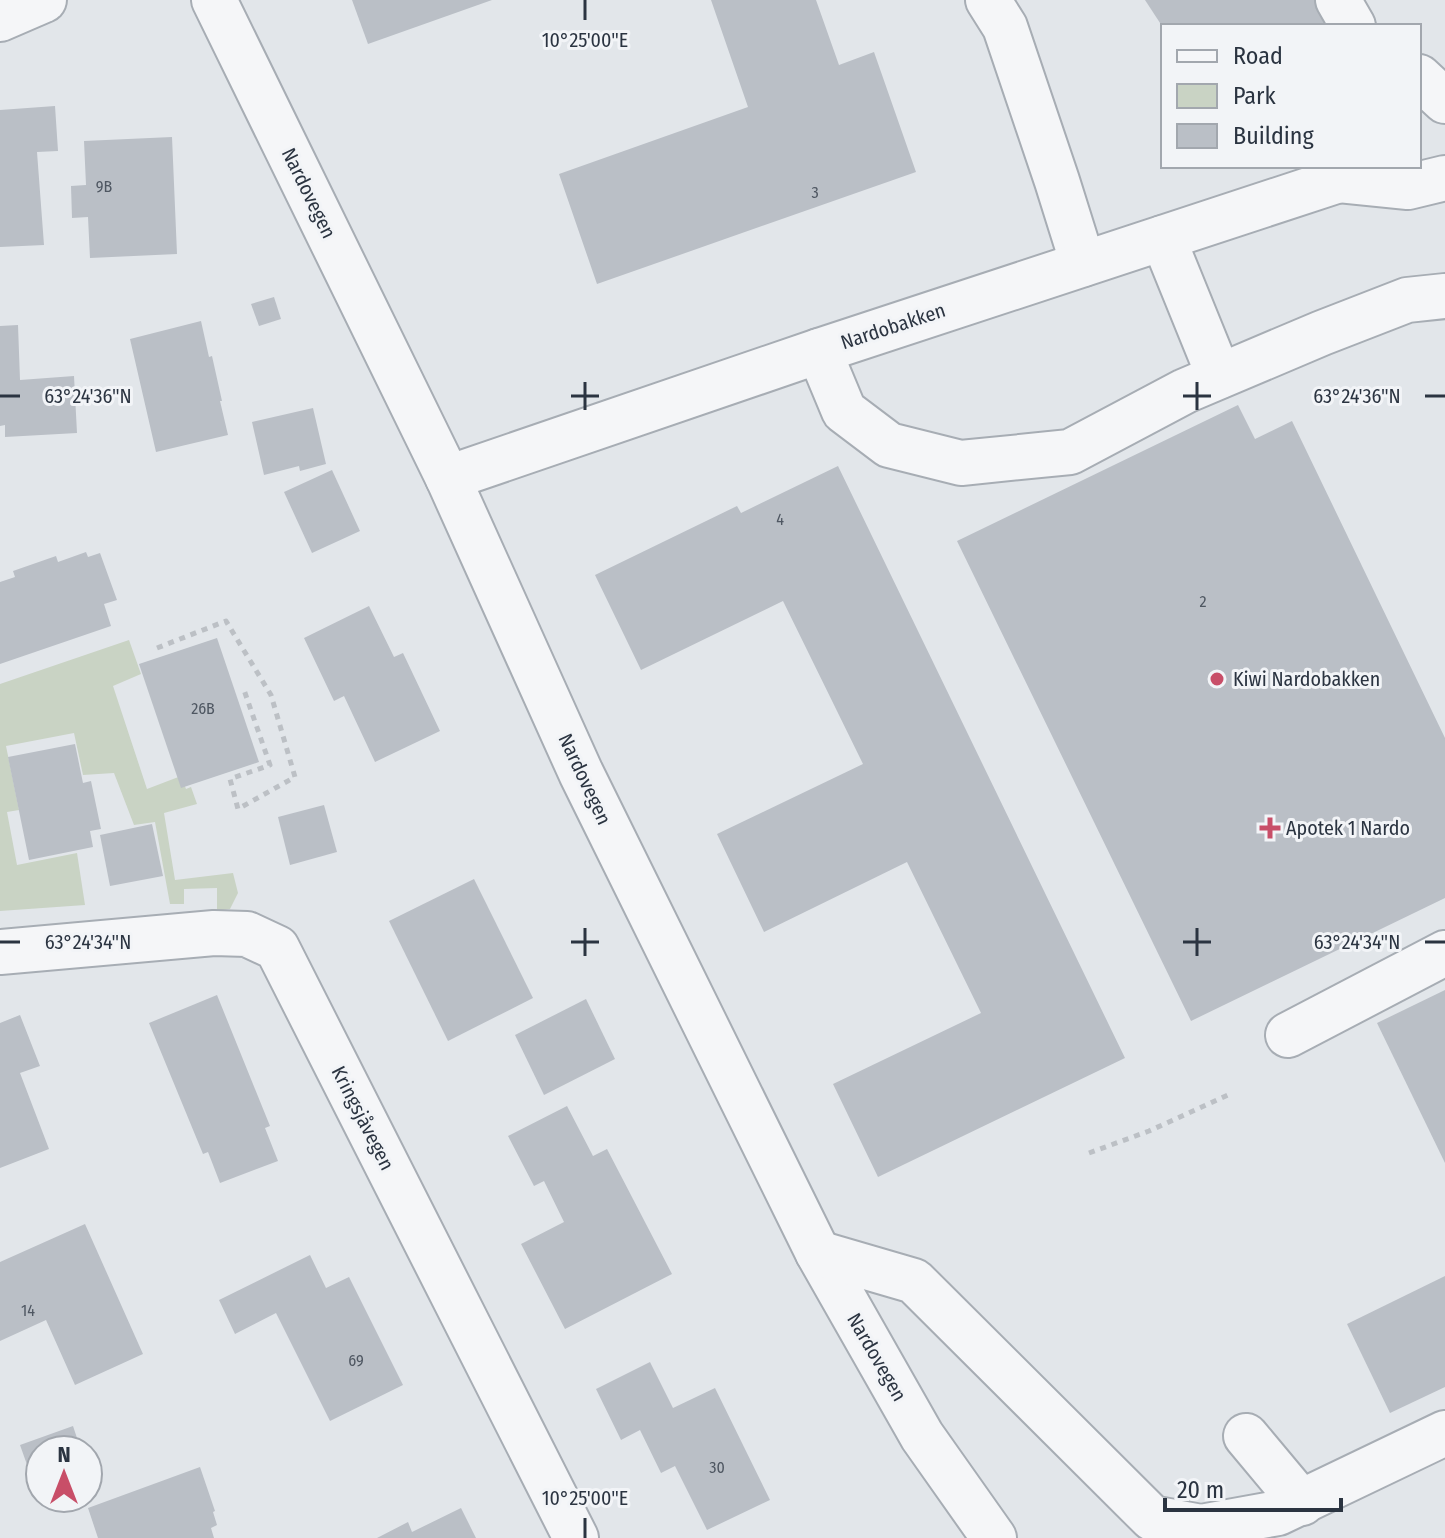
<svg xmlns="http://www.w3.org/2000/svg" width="1445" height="1538" font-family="'Fira Sans Condensed',sans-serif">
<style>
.green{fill:#c9d3c4}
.building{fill:#babfc6}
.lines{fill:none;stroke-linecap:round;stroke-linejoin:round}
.minor-casing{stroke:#a7adb4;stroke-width:48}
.path{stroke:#bcc0c5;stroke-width:5;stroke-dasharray:6 6;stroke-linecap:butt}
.minor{stroke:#f5f6f8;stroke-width:44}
.ticks{fill:none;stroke:#2b3441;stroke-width:3}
.poi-dot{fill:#c84e68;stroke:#f2f4f7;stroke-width:3}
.labels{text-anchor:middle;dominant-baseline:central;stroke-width:6;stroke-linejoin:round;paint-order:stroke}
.number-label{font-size:16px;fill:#4f5762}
.street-label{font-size:20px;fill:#2b3441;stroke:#f2f4f7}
.poi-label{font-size:20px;fill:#2b3441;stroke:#f2f4f7;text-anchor:start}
.ticks-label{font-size:20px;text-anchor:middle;fill:#2b3441;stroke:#f2f4f7;stroke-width:6;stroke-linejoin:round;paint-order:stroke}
</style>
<rect width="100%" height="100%" fill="#e2e6ea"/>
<!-- green -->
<path class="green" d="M129,640L141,674L113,686L147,789L181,776L186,789L191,787L197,804L164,813L175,880L233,873L238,893L230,909L217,911V888L184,889V904H170L155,822L134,825L114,773L83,775L74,733L6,746L19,810L7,812L17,865L77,853L85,905L0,911V684Z"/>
<!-- building -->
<g class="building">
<path d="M352,0H492L368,44Z"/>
<path d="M711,0H816L839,65L874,52L916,172L597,284L559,174L748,107Z"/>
<path d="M1145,0H1317L1331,26H1162Z"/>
<path d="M55,106L58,151L37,152L44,245L0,247V110Z"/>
<path d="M172,137L177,254L90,258L88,217L72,218L71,186L86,185L84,141Z"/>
<path d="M274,297L281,319L259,326L251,304Z"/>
<path d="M201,321L209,357L212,356L222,401H220L228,435L156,452L130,339Z"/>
<path d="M18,325L20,380L74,376L77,433L5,437V425L0,426V326Z"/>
<path d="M1238,405L1255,439L1292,421L1445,738V898L1191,1021L957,541Z"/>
<path d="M313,408L326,464L300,471L299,466L264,475L252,422Z"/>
<path d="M838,466L1125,1058L878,1177L833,1084L981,1013L907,862L764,932L717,834L863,764L783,601L641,670L595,575L737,506L741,513Z"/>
<path d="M332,470L360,531L312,553L284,492Z"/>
<path d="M86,552L88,557L100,553L117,600L104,604L111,626L0,664V582L15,577L13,571L56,556L58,562Z"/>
<path d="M369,606L394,657L403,653L440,731L375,762L344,696L334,701L304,638Z"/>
<path d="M217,638L259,762L181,788L139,664Z"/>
<path d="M75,744L83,783L91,781L101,829L90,831L93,847L29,860L8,757Z"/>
<path d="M324,805L337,852L290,865L278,817Z"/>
<path d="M152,824L163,876L110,886L100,835Z"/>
<path d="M474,879L533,998L448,1041L389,921Z"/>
<path d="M1445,990V1163L1377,1023Z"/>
<path d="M217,995L270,1126L265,1128L278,1161L220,1183L208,1152L203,1154L149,1023Z"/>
<path d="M586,999L615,1059L544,1095L515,1035Z"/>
<path d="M20,1015L40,1066L20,1073L49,1149L0,1168V1023Z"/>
<path d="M567,1106L593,1156L607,1149L672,1274L565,1329L521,1244L564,1222L544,1181L534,1186L508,1136Z"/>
<path d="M85,1224L143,1354L75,1385L46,1320L0,1341V1262Z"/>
<path d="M310,1255L326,1288L349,1277L403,1385L330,1421L276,1313L235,1334L219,1300Z"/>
<path d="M1445,1276V1387L1390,1413L1347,1324Z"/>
<path d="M650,1362L673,1408L715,1388L770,1500L707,1530L675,1466L661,1473L640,1430L621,1440L596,1389Z"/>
<path d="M73,1426L81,1450H40V1498H56L41,1504L20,1445Z"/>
<path d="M200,1467L215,1511L213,1512L217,1525L211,1528L214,1538H98L88,1508Z"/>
<path d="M461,1508L476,1538H377L408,1522L412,1532Z"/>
</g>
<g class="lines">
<defs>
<g id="minor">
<path d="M214,0L448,478L581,773L818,1253L922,1436L994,1538"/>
<path d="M988,0L1005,27L1057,181L1083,264"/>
<path d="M1338,0L1353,26"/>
<path d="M0,19L44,0"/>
<path d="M1419,77L1445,101"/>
<path d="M1339,180L1408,187L1445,178"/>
<path d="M1163,238L1219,376"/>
<path d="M819,351L844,411L889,445L961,463L1070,452L1185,391L1322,333L1407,300L1445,296"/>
<path d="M448,478L819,351L1339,180L1355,166"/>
<path d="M0,952L214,933L247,934L277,948L576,1538"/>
<path d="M1288,1035L1445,953"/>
<path d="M818,1253L914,1281L1152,1518L1201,1527L1278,1513L1445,1433"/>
<path d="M1246,1436L1302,1503"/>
</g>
</defs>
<!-- minor casing -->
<use href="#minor" class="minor-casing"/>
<!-- path -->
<g class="path">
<path d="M157,648L226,621L271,695L295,777L238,809L230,779L270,765L244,690"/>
<path d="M1089,1153L1149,1131L1228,1095"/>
</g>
<!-- minor -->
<use href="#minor" class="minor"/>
</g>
<!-- ticks -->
<path class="ticks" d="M585,0V20M585,382V410M1197,382V410M0,396H20M571,396H599M1183,396H1211M1425,396H1445M585,928V956M1197,928V956M0,942H20M571,942H599M1183,942H1211M1425,942H1445M585,1518V1538"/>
<!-- markers -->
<g class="poi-dot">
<circle cx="1217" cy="679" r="8"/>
<path d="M1266 816h8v8h8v8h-8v8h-8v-8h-8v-8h8z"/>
</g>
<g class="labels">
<!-- number labels -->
<g class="number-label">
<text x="104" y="186">9B</text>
<text x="815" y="192">3</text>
<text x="780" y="519">4</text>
<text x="1203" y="601">2</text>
<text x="203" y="708">26B</text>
<text x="28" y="1310">14</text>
<text x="356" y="1360">69</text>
<text x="717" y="1467">30</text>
</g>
<!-- street labels -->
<g class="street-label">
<text transform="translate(309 193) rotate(64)">Nardovegen</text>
<text transform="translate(893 326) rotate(-18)">Nardobakken</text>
<text transform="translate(585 779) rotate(65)">Nardovegen</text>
<text transform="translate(363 1118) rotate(63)">Kringsjåvegen</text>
<text transform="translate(877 1357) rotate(60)">Nardovegen</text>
</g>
<!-- poi labels -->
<g class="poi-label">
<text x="1233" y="679">Kiwi Nardobakken</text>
<text x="1286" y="828">Apotek 1 Nardo</text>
</g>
</g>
<g class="ticks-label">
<text x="585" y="47">10°25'00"E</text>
<text x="88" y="403">63°24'36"N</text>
<text x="1357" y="403">63°24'36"N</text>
<text x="88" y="949">63°24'34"N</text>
<text x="1357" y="949">63°24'34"N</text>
<text x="585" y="1505">10°25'00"E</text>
</g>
<!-- legend -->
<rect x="1161" y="24" width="260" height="144" fill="#f2f4f7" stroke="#a2a7ae" stroke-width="2"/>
<rect x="1177" y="50" width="40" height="12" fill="#f5f6f8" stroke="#a2a7ae" stroke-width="2"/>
<text x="1233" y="64" font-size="24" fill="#2b3441">Road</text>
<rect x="1177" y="84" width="40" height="24" fill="#c9d3c4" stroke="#a2a7ae" stroke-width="2"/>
<text x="1233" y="104" font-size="24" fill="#2b3441">Park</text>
<rect x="1177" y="124" width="40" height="24" fill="#babfc6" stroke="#a2a7ae" stroke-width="2"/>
<text x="1233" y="144" font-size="24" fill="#2b3441">Building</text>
<!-- north arrow -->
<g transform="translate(64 1474)"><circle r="38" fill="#f2f4f7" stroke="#a2a7ae" stroke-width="2"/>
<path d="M0-6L14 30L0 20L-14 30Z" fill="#c84e68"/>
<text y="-12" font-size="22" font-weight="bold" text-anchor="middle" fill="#2b3441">N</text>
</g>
<!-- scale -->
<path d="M1165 1498v12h176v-12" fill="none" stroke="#2b3441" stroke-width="4"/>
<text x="1177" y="1498" font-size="24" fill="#2b3441" stroke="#f2f4f7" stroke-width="6" paint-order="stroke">20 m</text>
</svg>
